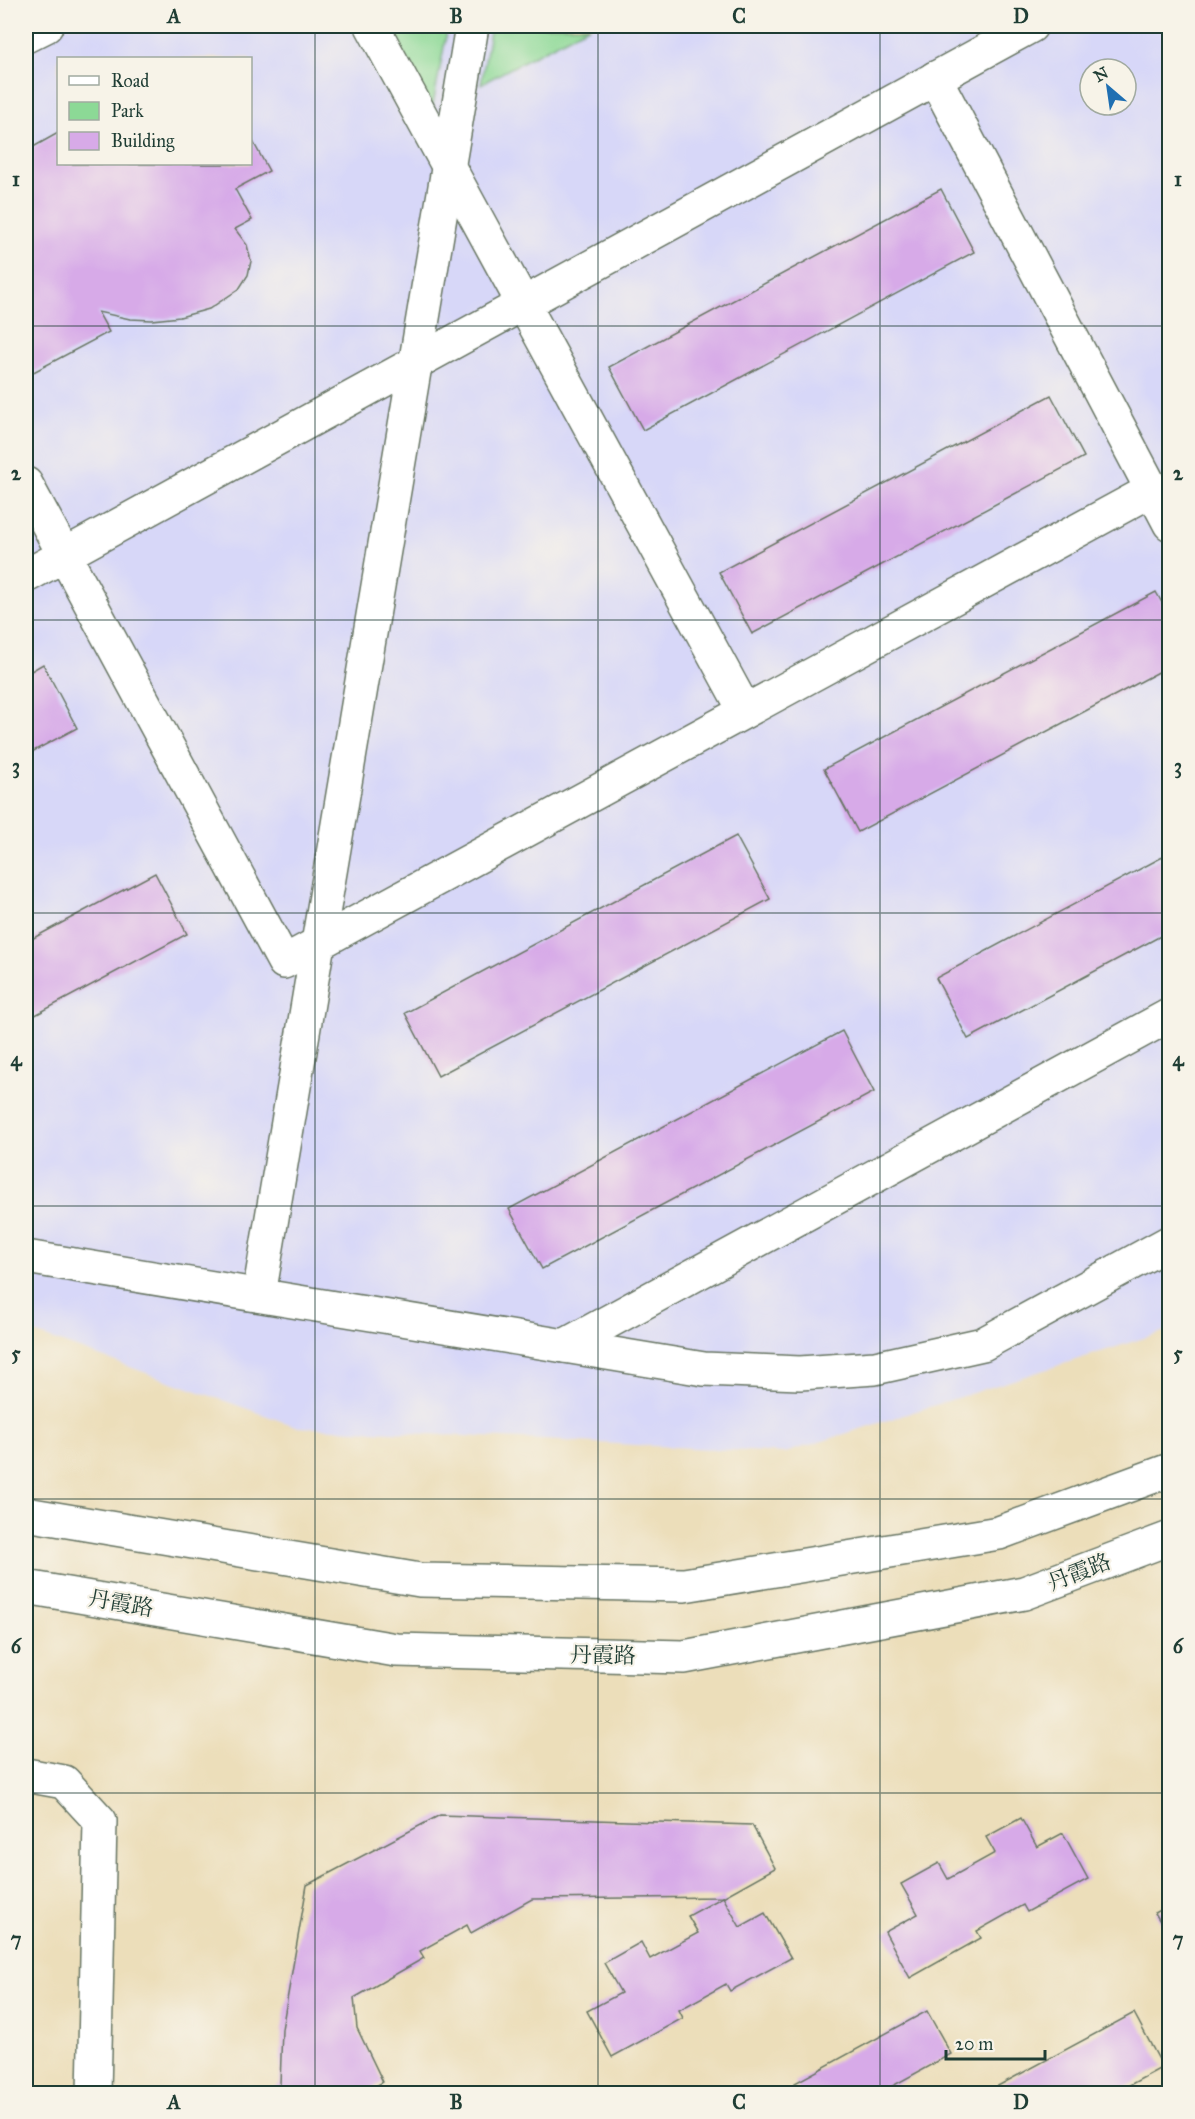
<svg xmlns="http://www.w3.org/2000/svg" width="1195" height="2119" font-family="'IM FELL Great Primer','Noto Serif SC',serif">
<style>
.built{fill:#d7d7f8;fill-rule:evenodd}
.green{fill:#8cd996;stroke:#568b65;stroke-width:1.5}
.building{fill:#d7aae8}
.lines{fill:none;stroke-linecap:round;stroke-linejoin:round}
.minor-casing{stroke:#677563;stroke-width:36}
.major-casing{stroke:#677563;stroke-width:36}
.minor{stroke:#fff;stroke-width:33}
.major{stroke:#fff;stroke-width:33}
.grid{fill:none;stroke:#1f3d34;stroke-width:1.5;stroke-opacity:0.55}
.labels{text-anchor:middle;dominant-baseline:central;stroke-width:4.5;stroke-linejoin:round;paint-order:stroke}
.street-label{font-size:22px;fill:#1f3d34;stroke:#f7f3e8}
.neatline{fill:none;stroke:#1f3d34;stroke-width:2}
.grid-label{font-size:20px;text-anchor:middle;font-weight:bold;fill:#1f3d34}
</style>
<rect width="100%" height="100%" fill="#f7f3e8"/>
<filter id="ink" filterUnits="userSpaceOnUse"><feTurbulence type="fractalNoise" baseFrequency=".0167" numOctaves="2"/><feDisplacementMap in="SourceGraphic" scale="12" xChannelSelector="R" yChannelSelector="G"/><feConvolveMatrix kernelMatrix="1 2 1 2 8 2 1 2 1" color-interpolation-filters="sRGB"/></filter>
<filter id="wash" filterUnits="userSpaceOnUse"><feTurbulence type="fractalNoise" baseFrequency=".008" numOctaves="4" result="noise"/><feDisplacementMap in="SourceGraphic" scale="24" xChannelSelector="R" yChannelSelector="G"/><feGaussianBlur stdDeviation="1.35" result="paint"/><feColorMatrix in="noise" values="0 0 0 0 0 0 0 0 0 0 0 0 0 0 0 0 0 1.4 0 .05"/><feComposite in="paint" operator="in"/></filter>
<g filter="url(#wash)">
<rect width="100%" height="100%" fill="#ecdeba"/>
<!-- built -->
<path class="built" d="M26,26H1169V1330L785,1453L298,1427L26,1330ZM58,58H250V164H58ZM1090,69H1126V105H1090Z"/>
<!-- green -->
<g class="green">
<path d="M386,26H448L432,110Z"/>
<path d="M491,26H590L481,84Z"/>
</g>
<g id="blocks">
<!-- building -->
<g class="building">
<path d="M58,133V164H250V136L269,171L235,189L252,220L235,229L247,245L251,261L248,275L239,289L209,309L180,317L152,320L130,319L98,312L109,332L26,376V151Z"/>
<path d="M941,189L974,252L643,430L609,367Z"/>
<path d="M1051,395L1084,457L752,634L719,572Z"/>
<path d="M1156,592L1170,617V666L858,832L824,769Z"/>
<path d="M43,664L77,728L26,755V674Z"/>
<path d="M736,836L770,899L438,1076L405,1013Z"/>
<path d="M1170,853V931L968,1039L936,978Z"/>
<path d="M155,873L187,934L26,1020V942Z"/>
<path d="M842,1031L874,1092L542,1269L509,1209Z"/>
<path d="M440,1815L752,1825L775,1868L723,1897L532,1899L471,1933L467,1925L420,1951L424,1958L354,1998L357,2028L383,2082L362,2094H272L271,2091L280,2084L282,2029L307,1885Z"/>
<path d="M1021,1818L1037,1847L1063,1833L1088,1879L1027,1912L1023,1905L977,1931L981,1938L910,1978L885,1932L918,1914L901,1884L939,1863L948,1879L995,1853L986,1837Z"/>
<path d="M723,1897L740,1927L765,1913L791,1958L730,1991L726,1984L679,2010L683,2018L612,2057L587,2011L621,1993L604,1963L641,1942L650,1959L698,1933L688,1916Z"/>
<path d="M1170,1905V1938L1155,1913Z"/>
<path d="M927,2011L951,2054L878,2094H801L795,2083Z"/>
<path d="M1134,2013L1163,2067L1113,2094H983Z"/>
</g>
</g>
</g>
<g filter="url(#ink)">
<use href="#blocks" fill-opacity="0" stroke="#677563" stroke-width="1.5"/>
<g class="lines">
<defs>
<g id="minor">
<path d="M372,26L745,711"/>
<path d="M26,36L46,26"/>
<path d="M935,78L1170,524"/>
<path d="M26,484L284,962L1152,490"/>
<path d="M26,576L1031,26"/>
<path d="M26,1257L704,1369L800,1373L875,1368L983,1344L1170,1242"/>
<path d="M259,1295L472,26"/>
<path d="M564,1346L1170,1015"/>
<path d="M26,1775L64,1782L100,1821L94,2094"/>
</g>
<g id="major">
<path d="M26,1514L420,1580L684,1585L999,1533L1170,1470"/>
<path d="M26,1587L396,1650L684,1657L1024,1593L1170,1538"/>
</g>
</defs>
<!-- minor casing -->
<use href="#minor" class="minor-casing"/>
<!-- major casing -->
<use href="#major" class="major-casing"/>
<!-- minor -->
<use href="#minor" class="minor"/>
<!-- major -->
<use href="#major" class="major"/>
</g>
</g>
<!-- grid -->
<path class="grid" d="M315,26V2094M598,26V2094M880,26V2094M26,326H1170M26,620H1170M26,913H1170M26,1206H1170M26,1499H1170M26,1793H1170"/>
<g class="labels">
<!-- street labels -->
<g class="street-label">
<text transform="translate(1079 1572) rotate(-21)">丹霞路</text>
<text transform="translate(121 1603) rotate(10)">丹霞路</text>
<text transform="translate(603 1655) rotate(1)">丹霞路</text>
</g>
</g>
<!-- margin -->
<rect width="1195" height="2119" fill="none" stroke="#f7f3e8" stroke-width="66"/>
<!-- legend -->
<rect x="57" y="57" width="195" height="108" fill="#f7f3e8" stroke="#a1aaa0" stroke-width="1.5"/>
<rect x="69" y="76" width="30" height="9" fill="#ffffff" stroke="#a1aaa0" stroke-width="1.5"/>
<text x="111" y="87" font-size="18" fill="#1f3d34">Road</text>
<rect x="69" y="102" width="30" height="18" fill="#8cd996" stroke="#a1aaa0" stroke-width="1.5"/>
<text x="111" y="117" font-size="18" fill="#1f3d34">Park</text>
<rect x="69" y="132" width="30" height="18" fill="#d7aae8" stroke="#a1aaa0" stroke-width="1.5"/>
<text x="111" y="147" font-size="18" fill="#1f3d34">Building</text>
<!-- north arrow -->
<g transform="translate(1108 87) rotate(331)"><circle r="28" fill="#f7f3e8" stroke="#a1aaa0" stroke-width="1.5"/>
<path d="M0-4.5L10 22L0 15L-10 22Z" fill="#1f6fb2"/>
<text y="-9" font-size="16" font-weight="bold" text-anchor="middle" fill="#1f3d34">N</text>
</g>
<!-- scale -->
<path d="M946 2050v9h99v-9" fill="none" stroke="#1f3d34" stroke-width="3"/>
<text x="955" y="2050" font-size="18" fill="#1f3d34" stroke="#f7f3e8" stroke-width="4.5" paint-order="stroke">20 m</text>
<rect x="33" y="33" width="1129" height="2053" class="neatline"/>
<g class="grid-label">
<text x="174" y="23">A</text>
<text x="456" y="23">B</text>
<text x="739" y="23">C</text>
<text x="1021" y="23">D</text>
<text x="16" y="186">1</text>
<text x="1178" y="186">1</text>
<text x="16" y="480">2</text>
<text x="1178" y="480">2</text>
<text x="16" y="773">3</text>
<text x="1178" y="773">3</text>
<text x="16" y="1066">4</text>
<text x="1178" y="1066">4</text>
<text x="16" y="1360">5</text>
<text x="1178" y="1360">5</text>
<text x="16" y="1653">6</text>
<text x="1178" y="1653">6</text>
<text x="16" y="1946">7</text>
<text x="1178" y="1946">7</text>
<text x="174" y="2109">A</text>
<text x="456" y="2109">B</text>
<text x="739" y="2109">C</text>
<text x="1021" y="2109">D</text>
</g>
</svg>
